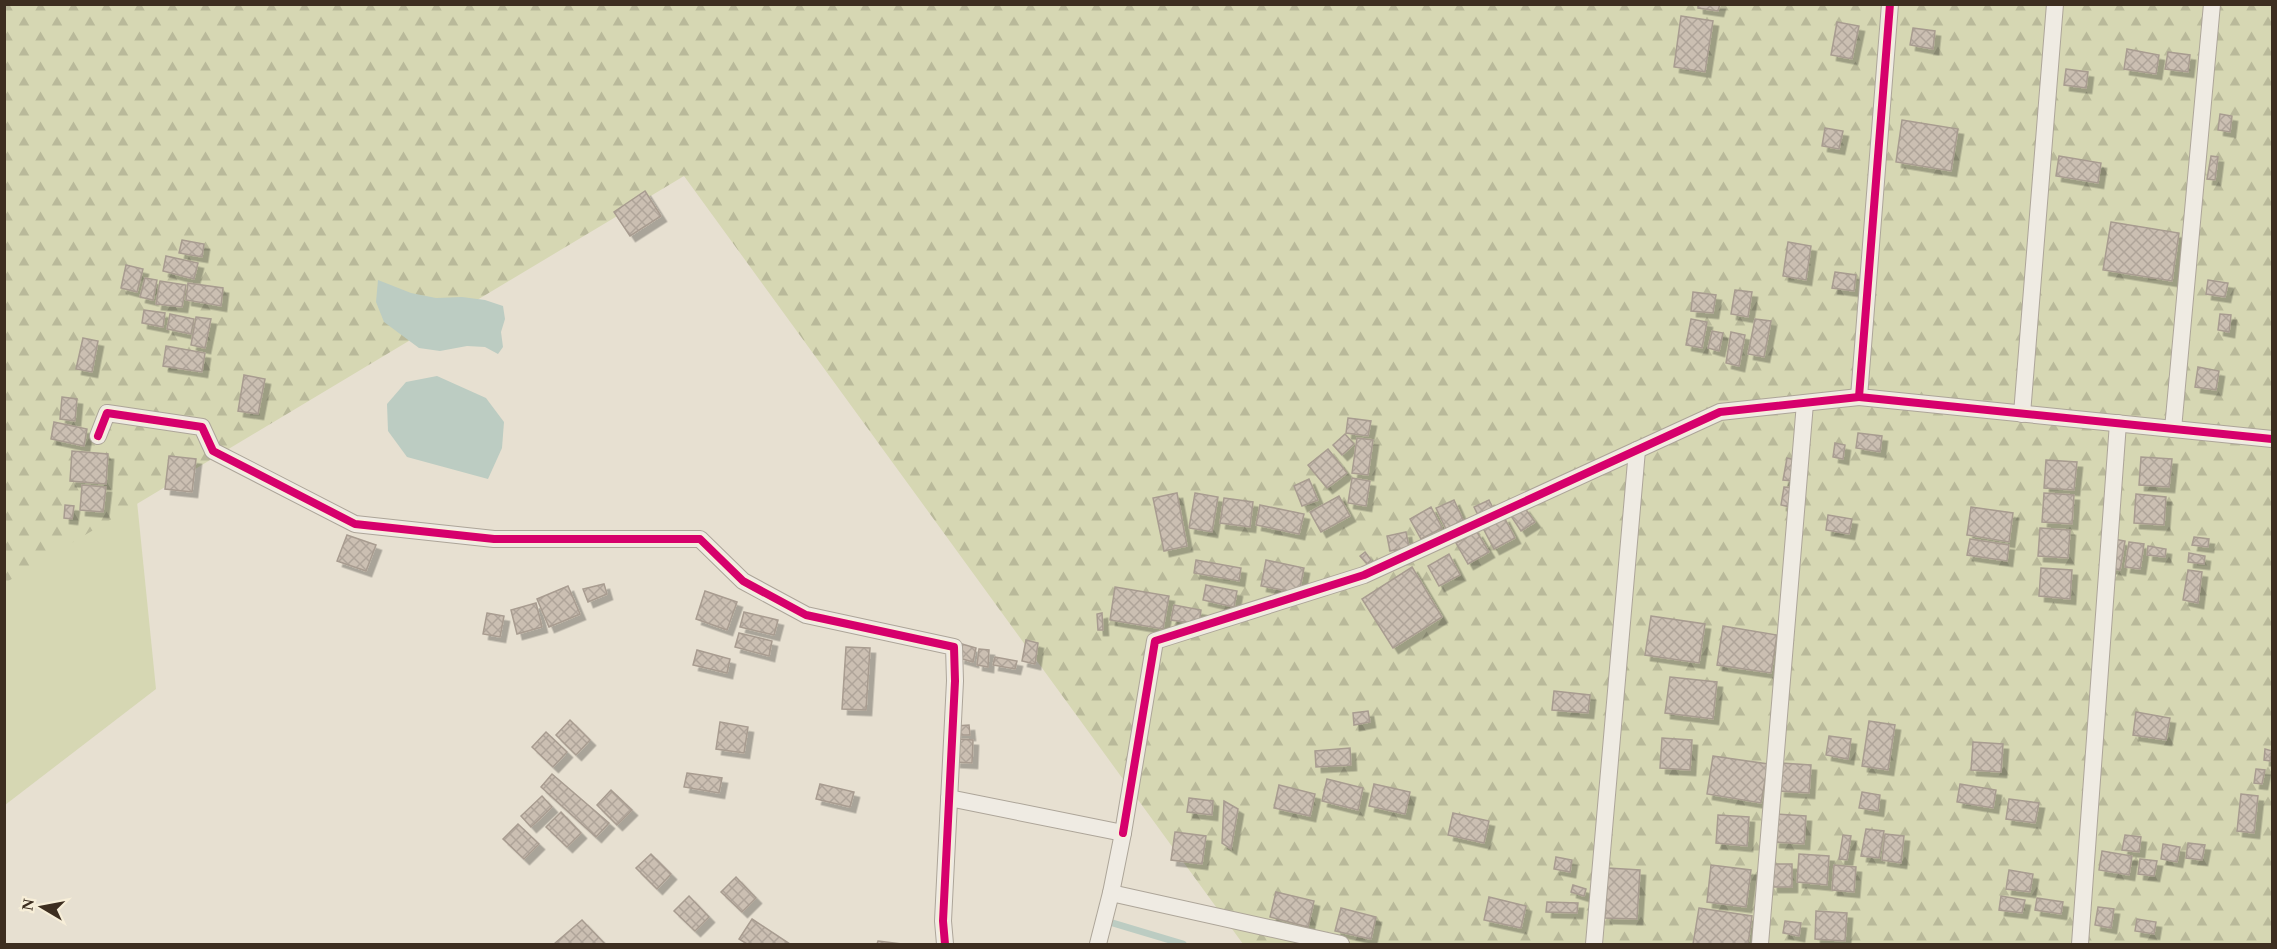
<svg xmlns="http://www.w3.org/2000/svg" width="2277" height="949" font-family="Georgia,serif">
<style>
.grass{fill:#d6d7b3}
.forest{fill:url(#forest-firs)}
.water{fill:#bcccc2}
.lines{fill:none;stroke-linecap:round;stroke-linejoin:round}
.stream{stroke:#bcccc2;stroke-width:7}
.building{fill:url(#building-cross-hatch);stroke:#a89c90;stroke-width:1.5;filter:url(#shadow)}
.street-casing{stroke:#ada599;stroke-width:18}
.street{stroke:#efebe3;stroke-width:16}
.cycleway-casing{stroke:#f7eed8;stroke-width:11}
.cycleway{stroke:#d6006c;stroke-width:8}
</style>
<defs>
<pattern id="forest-firs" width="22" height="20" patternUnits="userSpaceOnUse" patternTransform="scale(1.5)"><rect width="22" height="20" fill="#d6d7b3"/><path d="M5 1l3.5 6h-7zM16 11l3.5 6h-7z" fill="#b9b99a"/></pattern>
<pattern id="building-cross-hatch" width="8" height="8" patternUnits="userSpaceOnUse" patternTransform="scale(1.5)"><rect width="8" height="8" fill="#cbbfb2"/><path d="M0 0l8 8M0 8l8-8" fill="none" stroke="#afa499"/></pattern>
<filter id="shadow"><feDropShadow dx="5.5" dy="5.5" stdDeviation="0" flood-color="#0004"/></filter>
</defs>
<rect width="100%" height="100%" fill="#e7e0d1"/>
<!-- grass -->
<path class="grass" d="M5,22L116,294L156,689L5,805Z"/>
<!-- forest -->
<path class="forest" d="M4,5H2272V944H1243L684,176L5,583Z"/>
<!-- water -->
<g class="water">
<path d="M378,280L411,293L436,298L462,297L485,300L503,306L505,319L501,332L503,347L498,354L485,347L467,346L440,351L419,348L384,322L376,302Z"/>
<path d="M437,376L486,398L504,422L502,448L488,479L407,457L388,431L387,404L406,382Z"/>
</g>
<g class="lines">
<!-- stream -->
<path class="stream" d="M1106,921L1183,944"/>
</g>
<!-- building -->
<g class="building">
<path d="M1698,4H1720L1718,11L1698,8Z"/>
<path d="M1681,16L1713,21L1705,72L1674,67Z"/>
<path d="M1837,22L1859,26L1852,59L1831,55Z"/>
<path d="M1913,28L1935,31L1933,49L1910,45Z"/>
<path d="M2127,49L2159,55L2156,74L2124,69Z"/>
<path d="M2168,52L2190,55L2188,72L2165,69Z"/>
<path d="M2066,69L2088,72L2086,88L2064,85Z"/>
<path d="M2220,114L2232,116L2230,132L2218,130Z"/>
<path d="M1902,120L1958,129L1951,171L1896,162Z"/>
<path d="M1825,128L1843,131L1839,149L1822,146Z"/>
<path d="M2059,156L2101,163L2098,183L2056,176Z"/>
<path d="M2211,156L2218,157L2215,180L2207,179Z"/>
<path d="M645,191L661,216L630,236L614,212Z"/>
<path d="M2111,222L2179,233L2172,281L2103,270Z"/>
<path d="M182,240L204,244L202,257L179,253Z"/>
<path d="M1788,242L1811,246L1806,280L1783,276Z"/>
<path d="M166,256L198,263L194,279L163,271Z"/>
<path d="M126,265L143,269L137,292L121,288Z"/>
<path d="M1835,272L1856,275L1854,291L1832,288Z"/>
<path d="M145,278L157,280L153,300L140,297Z"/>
<path d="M2208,280L2228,283L2225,297L2206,294Z"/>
<path d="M160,281L186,285L182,307L156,304Z"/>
<path d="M188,283L223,288L221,306L186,300Z"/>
<path d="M1735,290L1752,292L1748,317L1731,314Z"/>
<path d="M1693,292L1716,295L1713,313L1691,311Z"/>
<path d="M144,310L165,313L163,327L142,323Z"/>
<path d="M170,314L194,319L191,334L167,329Z"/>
<path d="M2220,314L2231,315L2229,332L2218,330Z"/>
<path d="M196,317L211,319L205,348L191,345Z"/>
<path d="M1691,319L1707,322L1702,348L1686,345Z"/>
<path d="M1755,319L1771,321L1764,357L1748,354Z"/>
<path d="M1712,331L1723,333L1719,351L1708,348Z"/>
<path d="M1731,332L1745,335L1739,366L1726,363Z"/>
<path d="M83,338L98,341L92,372L76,369Z"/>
<path d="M166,346L205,353L202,372L163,366Z"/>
<path d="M2198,367L2219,371L2216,390L2195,387Z"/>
<path d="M244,375L265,379L258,414L238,411Z"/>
<path d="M62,397L77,399L75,421L60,419Z"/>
<path d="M1348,418L1371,421L1368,436L1346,433Z"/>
<path d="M54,422L87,429L84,446L51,439Z"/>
<path d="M1858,433L1882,436L1880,452L1856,448Z"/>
<path d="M1345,434L1354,444L1342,455L1333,445Z"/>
<path d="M1357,438L1373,440L1368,475L1352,473Z"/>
<path d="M1835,443L1845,445L1843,459L1833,457Z"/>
<path d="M1328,449L1347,473L1327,488L1308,465Z"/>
<path d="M72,451L108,454L106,484L70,481Z"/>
<path d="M169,456L196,459L192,492L165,489Z"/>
<path d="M2141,457L2172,459L2169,487L2139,485Z"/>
<path d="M1787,458L1796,460L1793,481L1783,480Z"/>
<path d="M2046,460L2077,462L2074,490L2044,488Z"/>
<path d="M1352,478L1370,481L1366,506L1348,503Z"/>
<path d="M1309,479L1318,500L1302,506L1294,486Z"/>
<path d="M82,485L106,487L103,512L80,510Z"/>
<path d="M1784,487L1793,488L1790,507L1781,505Z"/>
<path d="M1177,493L1187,546L1164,551L1153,498Z"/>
<path d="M1195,493L1218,497L1212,532L1189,528Z"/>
<path d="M2044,493L2074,495L2072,524L2042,522Z"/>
<path d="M2136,494L2166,497L2164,525L2134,523Z"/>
<path d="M1339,496L1350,516L1321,532L1310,512Z"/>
<path d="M1224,498L1253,502L1250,527L1220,523Z"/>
<path d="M1454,500L1463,520L1446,529L1436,508Z"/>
<path d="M1489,500L1494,510L1479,517L1474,507Z"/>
<path d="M65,505L74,506L72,519L64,518Z"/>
<path d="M1260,505L1304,514L1299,534L1256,525Z"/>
<path d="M1431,507L1442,528L1421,539L1410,519Z"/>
<path d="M1524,507L1535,522L1521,531L1511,516Z"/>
<path d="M1971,507L2013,513L2009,542L1967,535Z"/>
<path d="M1828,515L1852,519L1849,534L1826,530Z"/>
<path d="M1504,517L1515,538L1494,549L1483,528Z"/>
<path d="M2040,528L2070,530L2068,558L2038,556Z"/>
<path d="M1406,532L1409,547L1390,551L1387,536Z"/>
<path d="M1477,532L1489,552L1468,564L1456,543Z"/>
<path d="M347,535L376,545L366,571L337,561Z"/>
<path d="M2194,537L2209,539L2208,547L2192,545Z"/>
<path d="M1970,539L2009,545L2007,561L1967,555Z"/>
<path d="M2114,539L2125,541L2120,570L2110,568Z"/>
<path d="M2129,542L2144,544L2140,569L2125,567Z"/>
<path d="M2148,546L2166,549L2165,557L2147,555Z"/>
<path d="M1365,552L1371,560L1367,564L1360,556Z"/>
<path d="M2189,553L2205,556L2204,564L2188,562Z"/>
<path d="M1449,554L1460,575L1439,586L1428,566Z"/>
<path d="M1196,560L1241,568L1239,581L1194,573Z"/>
<path d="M1266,560L1304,568L1299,593L1261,586Z"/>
<path d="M1412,567L1442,617L1393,648L1362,599Z"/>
<path d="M2041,568L2072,570L2070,599L2039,596Z"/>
<path d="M2188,570L2202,572L2198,603L2183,600Z"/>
<path d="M604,584L607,594L588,602L583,589Z"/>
<path d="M1206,585L1237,591L1234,607L1203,600Z"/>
<path d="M568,586L580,614L549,627L537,599Z"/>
<path d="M1115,587L1169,596L1163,629L1110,620Z"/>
<path d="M705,591L737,602L727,630L696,619Z"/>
<path d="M536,603L542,627L517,634L511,610Z"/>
<path d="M1174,605L1201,610L1199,624L1171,620Z"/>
<path d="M744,612L778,620L774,635L740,627Z"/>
<path d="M487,613L504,616L500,637L483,634Z"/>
<path d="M1102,613L1103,630H1098L1097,614Z"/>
<path d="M1651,616L1705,624L1699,663L1645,655Z"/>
<path d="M1723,626L1777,635L1771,673L1717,665Z"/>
<path d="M739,633L772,641L769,656L735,647Z"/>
<path d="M1026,640L1038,643L1035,664L1022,661Z"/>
<path d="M962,644L976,648L973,662L959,658Z"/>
<path d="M846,647L870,648L866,710L842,709Z"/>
<path d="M979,649L989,650L988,667L977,665Z"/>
<path d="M697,650L730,659L727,673L693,665Z"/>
<path d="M995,657L1017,661L1015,669L993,665Z"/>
<path d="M1670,677L1717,682L1713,719L1665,713Z"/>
<path d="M1554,691L1590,695L1588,713L1552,710Z"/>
<path d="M1368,711L1370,722L1354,725L1353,713Z"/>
<path d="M2136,712L2170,718L2166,740L2133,735Z"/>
<path d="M570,720L590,740L576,755L556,735Z"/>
<path d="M1869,721L1895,725L1888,770L1862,766Z"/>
<path d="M720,722L748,727L744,753L716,749Z"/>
<path d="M969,725L970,735H956V726Z"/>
<path d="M546,732L567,752L553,767L532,747Z"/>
<path d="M1829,736L1851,739L1848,759L1826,755Z"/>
<path d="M1662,738L1692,740L1690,770L1660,768Z"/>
<path d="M956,739L973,740L972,763L955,762Z"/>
<path d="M1973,742L2003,744L2001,772L1971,770Z"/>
<path d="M1350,748L1351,765L1316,767L1315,751Z"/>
<path d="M2265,749L2272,751L2270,761L2264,760Z"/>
<path d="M1713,756L1768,764L1761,803L1707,794Z"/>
<path d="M1781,763L1811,765L1809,793L1779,791Z"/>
<path d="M2256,769L2265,770L2262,784L2254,783Z"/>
<path d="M687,773L722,778L719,793L684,787Z"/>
<path d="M552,774L609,823L596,837L541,787Z"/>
<path d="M1327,779L1363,788L1358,810L1322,801Z"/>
<path d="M820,784L854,792L850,807L816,799Z"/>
<path d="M1374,784L1410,792L1405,814L1369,806Z"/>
<path d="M1960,784L1996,790L1993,808L1957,802Z"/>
<path d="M1279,785L1315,794L1310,816L1274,808Z"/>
<path d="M611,790L632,810L617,825L597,805Z"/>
<path d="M1862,792L1880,795L1878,811L1859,808Z"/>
<path d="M2241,794L2258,796L2254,833L2237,831Z"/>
<path d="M542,796L552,807L531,827L521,816Z"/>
<path d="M1189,798L1213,801L1212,815L1187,812Z"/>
<path d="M2009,799L2039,803L2035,823L2006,819Z"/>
<path d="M1224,801L1238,809L1231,849L1222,843Z"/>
<path d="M561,812L581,833L567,847L546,827Z"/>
<path d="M1453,813L1489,821L1484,843L1448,835Z"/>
<path d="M1776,814L1806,816L1804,844L1774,842Z"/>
<path d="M1718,815L1749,817L1747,846L1716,843Z"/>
<path d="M518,824L539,844L524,859L503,839Z"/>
<path d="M1866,829L1884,831L1879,858L1861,856Z"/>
<path d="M1175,832L1206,836L1202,864L1171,860Z"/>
<path d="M1885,834L1904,836L1901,863L1882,860Z"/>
<path d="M1843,835L1851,836L1847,860L1839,859Z"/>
<path d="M2125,835L2141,837L2139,852L2122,850Z"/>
<path d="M2188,843L2205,845L2202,860L2186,858Z"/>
<path d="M2163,844L2180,847L2177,862L2161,859Z"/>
<path d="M2102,851L2132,856L2129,875L2099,870Z"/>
<path d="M651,854L671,874L657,889L636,868Z"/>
<path d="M1799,854L1829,856L1827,885L1797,882Z"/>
<path d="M1556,857L1572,860L1570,872L1554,869Z"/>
<path d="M2140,859L2157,861L2154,876L2138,874Z"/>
<rect x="1772" y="864" width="20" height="23"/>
<path d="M1711,865L1751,870L1746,907L1707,902Z"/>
<path d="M1834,865L1856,867L1854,892L1832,890Z"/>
<path d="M1608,868L1640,870L1637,919L1605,918Z"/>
<path d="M2009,870L2033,874L2030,892L2006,889Z"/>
<path d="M736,877L756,898L742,912L721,892Z"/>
<path d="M1573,885L1586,889L1584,896L1571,892Z"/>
<path d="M1276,892L1314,901L1308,927L1270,917Z"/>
<path d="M689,896L709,917L695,931L674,911Z"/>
<path d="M2001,896L2025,900L2022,913L1999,910Z"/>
<path d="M1489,897L1526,906L1521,928L1484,920Z"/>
<path d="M2037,898L2063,902L2061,914L2035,910Z"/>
<path d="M1547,902L1578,903L1577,913L1546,912Z"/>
<path d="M2098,907L2114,909L2111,928L2095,925Z"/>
<path d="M1341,908L1376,917L1371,939L1335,931Z"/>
<path d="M1699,908L1752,916L1748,944H1693Z"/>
<path d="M1816,911L1847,913L1845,941L1815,939Z"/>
<path d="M752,919L790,944H747L739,939Z"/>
<path d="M2137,919L2156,922L2154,934L2135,931Z"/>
<path d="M582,920L605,944H554Z"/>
<path d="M1785,921L1801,923L1799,936L1783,933Z"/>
<path d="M878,941L902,944H877Z"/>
</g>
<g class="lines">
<defs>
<g id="street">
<path d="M1890,4L1859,397L2272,439"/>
<path d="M2022,414L2055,4"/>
<path d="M2173,429L2212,4"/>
<path d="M98,436L107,413L202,427L213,451L355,524L494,539H700L743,581L806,615L954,647L955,681L943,921L945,944"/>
<path d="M949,798L1123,833L1111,893L1341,944"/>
<path d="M1123,833L1155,641L1364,575L1720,412L1859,397"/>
<path d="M1098,944L1111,893"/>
<path d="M1594,944L1637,450"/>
<path d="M1760,944L1805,403"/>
<path d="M2080,944L2118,423"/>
</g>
</defs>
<!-- street casing -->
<use href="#street" class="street-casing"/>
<!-- street -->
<use href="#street" class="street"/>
<defs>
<g id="cycleway">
<path d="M1890,4L1859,397L2272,439"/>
<path d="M98,436L107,413L202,427L213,451L355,524L494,539H700L743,581L806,615L954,647L955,681L943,921L945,944"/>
<path d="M1123,833L1155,641L1364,575L1720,412L1859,397"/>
</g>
</defs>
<!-- cycleway casing -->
<use href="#cycleway" class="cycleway-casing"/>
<!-- cycleway -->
<use href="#cycleway" class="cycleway"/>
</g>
<!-- border -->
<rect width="2277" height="949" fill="none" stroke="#3d2e20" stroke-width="12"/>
<!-- north arrow -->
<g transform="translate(42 907) rotate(280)" stroke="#f7eed8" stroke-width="4.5" paint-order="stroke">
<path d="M0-4.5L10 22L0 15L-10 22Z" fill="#3d2e20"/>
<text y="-9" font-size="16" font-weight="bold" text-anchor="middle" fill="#3d2e20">N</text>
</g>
</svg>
